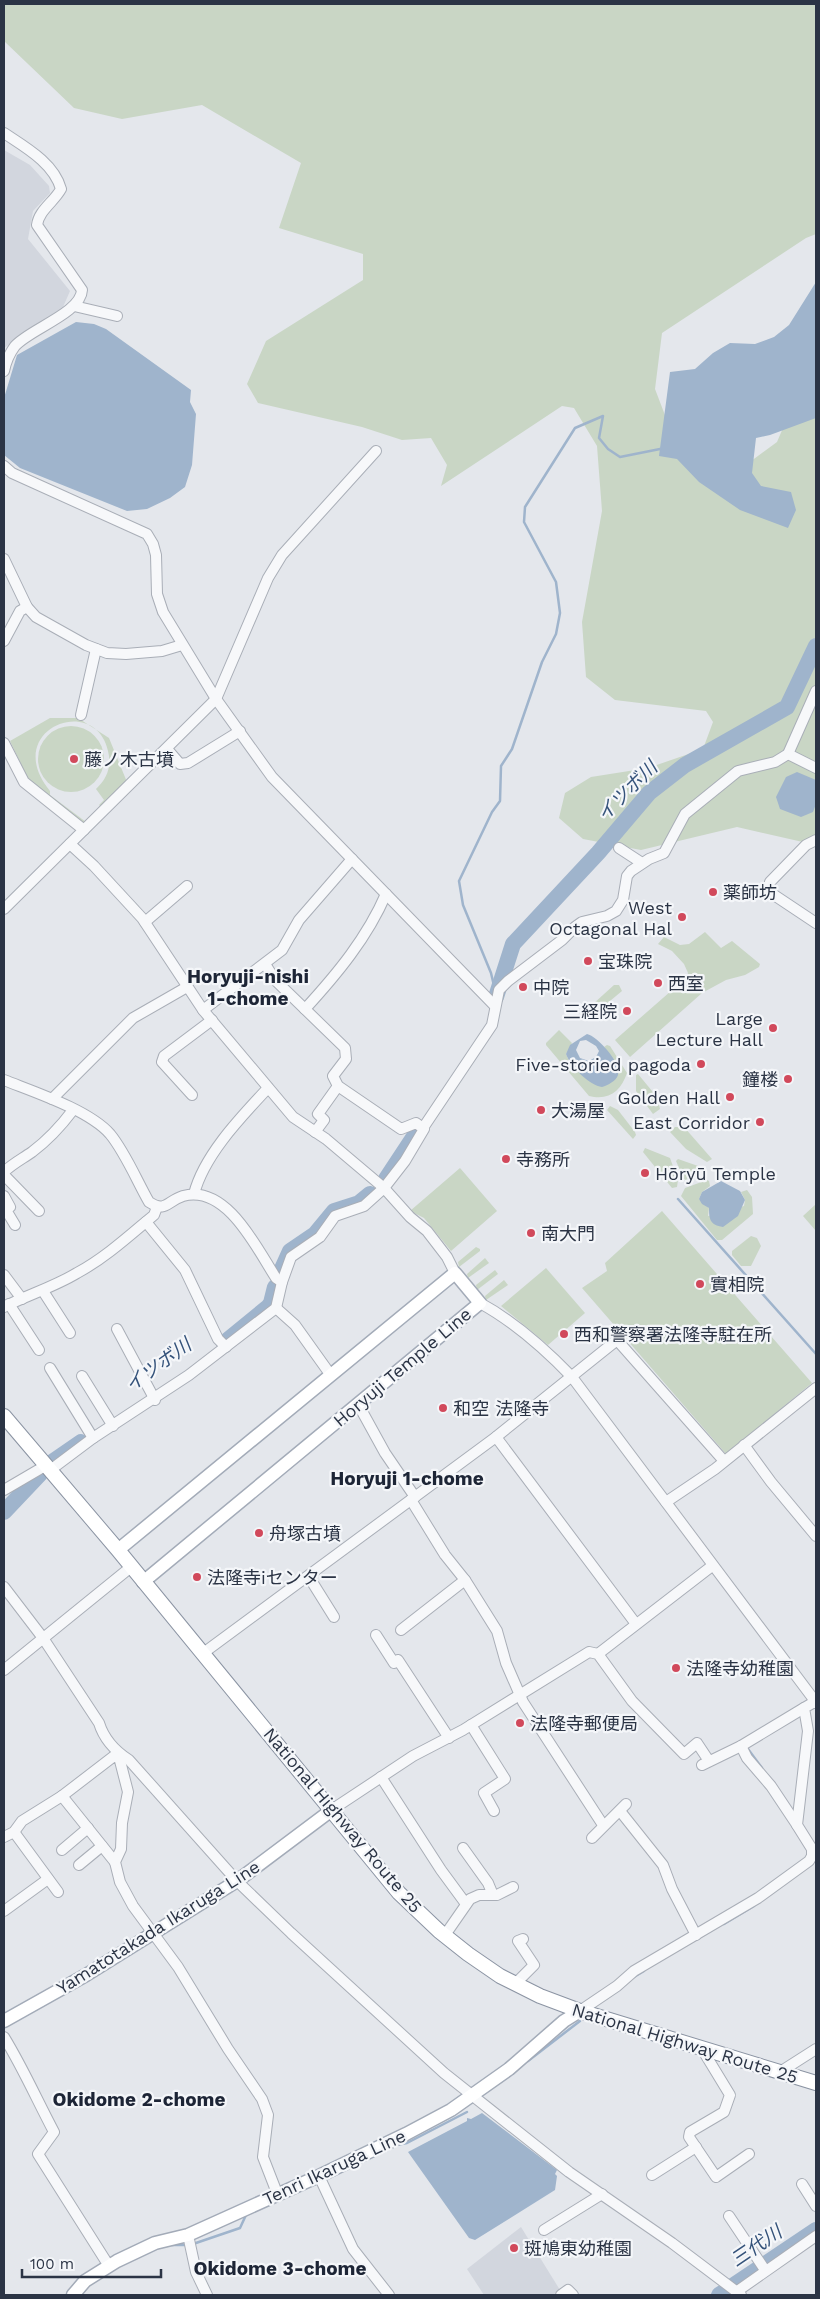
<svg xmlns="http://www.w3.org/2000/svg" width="820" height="2299" font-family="'Work Sans','Noto Sans JP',sans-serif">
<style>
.built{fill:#d2d6de}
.green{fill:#c9d6c5}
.water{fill:#9fb4cc;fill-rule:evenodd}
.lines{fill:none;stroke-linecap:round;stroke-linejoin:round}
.stream{stroke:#9fb4cc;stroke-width:2.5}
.river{stroke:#9fb4cc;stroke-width:16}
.minor-casing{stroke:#a9aeb7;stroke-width:12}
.major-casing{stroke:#a3abb8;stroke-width:15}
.highway-casing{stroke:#8b94a3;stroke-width:16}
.minor{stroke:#f7f8fa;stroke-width:10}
.major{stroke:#fff;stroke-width:12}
.highway{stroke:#fff;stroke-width:14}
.poi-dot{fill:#d1495b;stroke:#f4f6f9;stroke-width:2}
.labels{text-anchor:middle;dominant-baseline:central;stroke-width:4.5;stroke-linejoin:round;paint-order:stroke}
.poi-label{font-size:18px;fill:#2b3445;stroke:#f4f6f9;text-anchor:start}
.street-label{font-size:18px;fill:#2b3445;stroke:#f4f6f9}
.water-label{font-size:19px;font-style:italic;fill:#34527a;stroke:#f4f6f9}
.neighbourhood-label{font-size:19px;font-weight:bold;fill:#1d2536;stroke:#f4f6f9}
</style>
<rect width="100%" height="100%" fill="#e4e7ec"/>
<!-- built -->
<g class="built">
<path d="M4,150L30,165L49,186L50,193L33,211L28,239L70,291L63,307L4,348Z"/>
<path d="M521,2227L560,2290L553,2295H484L467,2269Z"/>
</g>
<!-- green -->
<g class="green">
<path d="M4,4H816V234L806,238L662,333L655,389L679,452L720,484L777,442L798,393L816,382V845L737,827L641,850L583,839L559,818L565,793L591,777L648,768L703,749L713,722L706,711L615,700L586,677L582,622L602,511L597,446L574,408L562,406L441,486L447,465L431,438L402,440L362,427L258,403L247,384L266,341L363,280V254L279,228L301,163L202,105L122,119L74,108L4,41Z"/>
<path d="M50,718H78L109,738L127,782L101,807L99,805L104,800L96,789C107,779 112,766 108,751C95,692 0,730 50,791V795L86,822L84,824L28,779L10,741Z"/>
<circle cx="71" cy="759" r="33"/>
<path d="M705,932L721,948L732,941L760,964L759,967L745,975L726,980L702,993L630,1057L615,1040L687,977L688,973L684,964L672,951L658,944L664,937L680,945L689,944Z"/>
<path d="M614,985H619L622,991L598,1011L593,1004Z"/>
<path d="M559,1030L572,1043L566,1054L570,1063L618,1069L604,1047L607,1045L610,1046L627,1073C621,1091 609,1101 589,1096L546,1045V1043Z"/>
<path d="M638,1074L657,1097L660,1109L653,1114L636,1091V1075Z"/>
<path d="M610,1106L618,1110L635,1132L636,1135L633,1139L607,1110Z"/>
<path d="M675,1127H684L712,1159L707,1162L686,1149L670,1132Z"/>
<path d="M645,1148L670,1158L678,1180L677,1187L672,1188L643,1152Z"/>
<path d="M678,1159L698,1166L700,1170L686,1180L684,1179L676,1161Z"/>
<path d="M460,1168L497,1211L451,1251L424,1218L410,1211Z"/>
<path d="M707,1180L709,1181L710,1186L702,1192L699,1199L709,1208L708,1216L744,1206L745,1200L741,1192L747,1190L752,1197L753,1214L722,1240H717L681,1196L685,1188Z"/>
<path d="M816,1204V1231L803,1216Z"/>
<path d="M662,1211L812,1383L726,1454L582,1288L607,1271L605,1263Z"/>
<path d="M751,1236L757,1238L761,1246L751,1266H741L732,1255V1251Z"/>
<path d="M476,1247L480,1249V1251L459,1267L458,1262Z"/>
<path d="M485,1258L489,1263L468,1278L467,1274Z"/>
<path d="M546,1268L585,1313L548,1345L501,1306Z"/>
<path d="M495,1270L498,1274L477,1290L476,1285Z"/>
<path d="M504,1280L508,1285L486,1300L485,1296Z"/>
<circle cx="259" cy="1533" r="5.5"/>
</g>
<!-- water -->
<g class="water">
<path d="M816,282V418L770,435L756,438L752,473L761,486L791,492L796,510L788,528L740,510L699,482L677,459L659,456L670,372L695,369L713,353L730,343L755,344L774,337L789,325Z"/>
<path d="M76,322L94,324L106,329L191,390L190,402L196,414L192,465L185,487L170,498L147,509L127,511L20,468L4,455V398L17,355Z"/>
<path d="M797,772L816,780V804L813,812L801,817L780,809L776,797L786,777Z"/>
<path d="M587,1034C597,1036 622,1063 618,1075C616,1081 608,1085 602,1087C590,1086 570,1066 566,1054L570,1045ZM586,1040L596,1046L599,1051L596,1057L589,1061L580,1058L576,1050L580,1041Z"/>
<path d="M721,1181L740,1191L745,1200L738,1216L723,1227C710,1225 709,1219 709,1208L702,1204L699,1199L702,1192Z"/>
<path d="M482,2113L557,2170L555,2174L557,2176L555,2190L475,2240L469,2238L408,2152L467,2121V2118L471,2119Z"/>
</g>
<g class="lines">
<!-- stream -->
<g class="stream">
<path d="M495,990L491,973L463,905L459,881L492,812L500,801L501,766L512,749L542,662L556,634L560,613L556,582L524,522L525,507L575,428L603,416L599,438L608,449L620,457L660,449"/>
<path d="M678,1199L816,1354"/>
<path d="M748,1749L762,1768"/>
<path d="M724,1924L754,1906"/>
<path d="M634,1977L644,1971"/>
<path d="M528,2061L580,2021"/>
<path d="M396,2145L407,2143L467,2112"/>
<path d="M193,2244L240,2228L246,2215"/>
<path d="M172,2245H188"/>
</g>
<!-- river -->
<g class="river">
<path d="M496,997L513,944L598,853L649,793L685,765L787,707L816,646"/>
<path d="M386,1179L417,1132"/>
<path d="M281,1271L290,1251L315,1234L334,1211L359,1203L370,1194"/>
<path d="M224,1343L268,1307L271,1303L275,1287"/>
<path d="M52,1462L81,1442"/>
<path d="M4,1512L40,1474"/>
<path d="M719,2295L816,2230"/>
</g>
<defs>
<g id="minor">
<path d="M4,133C25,147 54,163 61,189C54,202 39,210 37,225L82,290C81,313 30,329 15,346C9,354 6,361 4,371"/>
<path d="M74,306L117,316"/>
<path d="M4,466L12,473L147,534L153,544L156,555L157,594L163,612L216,699L272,777L495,1006"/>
<path d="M4,559L27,607L36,617L86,645L107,653L126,654L162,651L182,645"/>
<path d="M4,641L20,611L27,607"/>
<path d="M81,715L96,649"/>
<path d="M4,743L24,782L84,830"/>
<path d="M167,749L180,764L188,763L240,731"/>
<path d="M788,754L816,768"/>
<path d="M816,840L806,845L770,882L769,887L771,893L816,923"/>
<path d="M70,844L94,866L142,918L203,1010L293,1117L326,1139L384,1188L410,1217L427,1231L447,1257L455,1273"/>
<path d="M619,848L642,863"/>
<path d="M4,909L216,699L268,578L282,555L376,451"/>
<path d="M145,922L187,886"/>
<path d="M305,1009C337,974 367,938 386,894"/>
<path d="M203,1010L282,950L299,920L352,859"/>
<path d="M4,1080C34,1092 89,1110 110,1134C125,1152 137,1181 149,1202C166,1213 167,1201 183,1196C227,1184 257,1249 276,1278L282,1282"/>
<path d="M192,1095L162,1062L164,1056L212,1020"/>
<path d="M52,1099L133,1018L187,987"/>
<path d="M423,1128L492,1025L499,990L508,981L562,940L575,927L582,922L607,916L616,911L623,900L627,876L631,871L649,859L664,853L685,814L738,771L775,762L788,754L816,691"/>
<path d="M315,1132L324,1120L318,1114L338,1086"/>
<path d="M4,1172C12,1164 22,1159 32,1152C48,1140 61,1126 73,1110"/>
<path d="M4,1175L39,1211"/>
<path d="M194,1194C204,1155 241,1117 268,1088"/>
<path d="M4,1196L10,1207L6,1210L15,1225"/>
<path d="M146,1222L185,1270L218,1339L226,1347"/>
<path d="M4,1275L22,1299"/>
<path d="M43,1291L70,1333"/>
<path d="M480,1303C515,1322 544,1348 572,1377L812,1697L814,1703"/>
<path d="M9,1304L39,1350"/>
<path d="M4,1307C27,1295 54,1287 77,1273C105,1258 130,1235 154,1215L157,1207"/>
<path d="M276,1308L295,1325L330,1374"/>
<path d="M117,1329L155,1400"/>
<path d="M50,1368L93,1438"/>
<path d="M82,1376L113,1426"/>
<path d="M358,1404L385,1453L415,1497"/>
<path d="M496,1437L636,1624"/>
<path d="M744,1445L771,1482L816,1536"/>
<path d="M53,1468L93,1438L189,1375L276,1308L282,1282L291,1257L320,1237L335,1216L364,1206L384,1188L405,1161L424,1129L416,1123L401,1129L338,1086L333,1076L346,1059L345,1048L275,980L265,964"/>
<path d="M4,1490L45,1466"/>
<path d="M411,1500L445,1555L465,1580L497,1631L506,1663L523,1702L603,1825"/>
<path d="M666,1502L715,1469L816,1388"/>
<path d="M309,1577L334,1617"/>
<path d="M4,1587L43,1638L99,1723C104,1739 115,1751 129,1760L237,1881L291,1933L444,2073L569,2172L672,2243L741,2295"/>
<path d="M401,1630L465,1580"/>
<path d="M376,1635L394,1663L398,1660L449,1738"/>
<path d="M202,1654L496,1437L617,1340L724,1461"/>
<path d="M598,1654L712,1566"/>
<path d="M4,1670L131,1567"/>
<path d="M471,1725L505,1779L484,1793L494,1811"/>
<path d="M741,1746L747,1758L771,1786L797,1825"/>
<path d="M702,1765L741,1746L804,1708"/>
<path d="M381,1777L441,1870L466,1904"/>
<path d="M62,1796L115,1862"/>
<path d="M333,1809L413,1756L463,1730L589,1652L598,1654L632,1701L684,1754L697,1743L709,1761"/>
<path d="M620,1811L663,1865L672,1889L696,1935"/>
<path d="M14,1832L58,1892"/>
<path d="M4,1837L14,1832L22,1821L62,1796L118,1753L128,1792L122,1823L121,1849L115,1862L120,1882L133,1906L178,1967L228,2049L262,2099L268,2115L263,2157L277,2193"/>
<path d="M592,1838L626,1804"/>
<path d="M463,1848L488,1883L493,1895"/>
<path d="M62,1850L88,1828"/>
<path d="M79,1865L102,1846"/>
<path d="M4,1911L48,1879"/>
<path d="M445,1935L470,1899L479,1895H497L513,1887"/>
<path d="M515,1984L534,1965L518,1941L523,1939"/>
<path d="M580,2011L617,1986L634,1971L758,1898L809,1861L812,1856V1849L797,1825L808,1731L804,1708L816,1701"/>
<path d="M4,2037C23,2068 37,2100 54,2132L38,2154L109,2266"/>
<path d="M702,2049L730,2095L724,2112L690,2132L689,2137L716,2177L749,2154"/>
<path d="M780,2072L816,2049"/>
<path d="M652,2175L696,2147"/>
<path d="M319,2176L353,2249L389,2295"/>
<path d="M802,2184L816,2206"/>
<path d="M729,2216L765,2270"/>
<path d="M544,2230L602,2194"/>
<path d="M188,2235L196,2272L207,2295"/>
<path d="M736,2292L816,2236"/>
<path d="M561,2295L568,2290L573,2295"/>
</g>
<g id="major">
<path d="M118,1550L455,1273L480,1303L143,1582"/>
<path d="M4,2021L86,1975L237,1881L333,1809"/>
<path d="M73,2295L85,2281L117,2261L155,2243L188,2235L319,2176L406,2134L451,2110L509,2069L564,2021L580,2011"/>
</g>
<path id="highway" d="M4,1416L118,1550L399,1893L439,1931L468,1954L500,1976L540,1996L580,2011L816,2083"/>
</defs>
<!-- minor casing -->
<use href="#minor" class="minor-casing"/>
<!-- major casing -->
<use href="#major" class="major-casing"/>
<!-- highway casing -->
<use href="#highway" class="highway-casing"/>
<!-- minor -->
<use href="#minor" class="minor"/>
<!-- major -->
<use href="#major" class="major"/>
<!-- highway -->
<use href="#highway" class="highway"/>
</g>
<!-- markers -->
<g class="poi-dot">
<circle cx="74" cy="759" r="5"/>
<circle cx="713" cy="892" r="5"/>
<circle cx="682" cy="917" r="5"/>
<circle cx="588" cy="961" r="5"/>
<circle cx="658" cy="983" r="5"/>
<circle cx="523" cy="987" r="5"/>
<circle cx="627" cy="1011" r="5"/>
<circle cx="773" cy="1028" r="5"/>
<circle cx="701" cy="1064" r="5"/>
<circle cx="788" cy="1079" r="5"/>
<circle cx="730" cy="1097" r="5"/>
<circle cx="541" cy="1110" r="5"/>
<circle cx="760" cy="1122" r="5"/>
<circle cx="506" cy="1159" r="5"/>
<circle cx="645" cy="1173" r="5"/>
<circle cx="531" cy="1233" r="5"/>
<circle cx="700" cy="1284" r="5"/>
<circle cx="564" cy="1334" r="5"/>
<circle cx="443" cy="1408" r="5"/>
<circle cx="259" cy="1533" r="5"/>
<circle cx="197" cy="1577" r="5"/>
<circle cx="676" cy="1668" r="5"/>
<circle cx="520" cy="1723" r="5"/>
<circle cx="514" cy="2248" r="5"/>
</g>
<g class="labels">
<!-- poi labels -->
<g class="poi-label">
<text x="84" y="759">藤ノ木古墳</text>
<text x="723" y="892">薬師坊</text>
<text x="672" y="907" text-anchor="end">West<tspan x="672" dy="21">Octagonal Hal</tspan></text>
<text x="598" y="961">宝珠院</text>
<text x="668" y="983">西室</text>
<text x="533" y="987">中院</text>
<text x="617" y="1011" text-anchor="end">三経院</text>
<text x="763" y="1018" text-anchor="end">Large<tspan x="763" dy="21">Lecture Hall</tspan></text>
<text x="691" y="1064" text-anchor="end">Five-storied pagoda</text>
<text x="778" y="1079" text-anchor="end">鐘楼</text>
<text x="720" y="1097" text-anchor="end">Golden Hall</text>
<text x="551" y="1110">大湯屋</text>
<text x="750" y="1122" text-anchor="end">East Corridor</text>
<text x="516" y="1159">寺務所</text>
<text x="655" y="1173">Hōryū Temple</text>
<text x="541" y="1233">南大門</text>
<text x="710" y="1284">實相院</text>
<text x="574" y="1334">西和警察署法隆寺駐在所</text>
<text x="453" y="1408">和空 法隆寺</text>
<text x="269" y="1533">舟塚古墳</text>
<text x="207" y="1577">法隆寺iセンター</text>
<text x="686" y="1668">法隆寺幼稚園</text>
<text x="530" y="1723">法隆寺郵便局</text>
<text x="524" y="2248">斑鳩東幼稚園</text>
</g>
<!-- street labels -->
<g class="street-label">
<text transform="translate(402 1367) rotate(-40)">Horyuji Temple Line</text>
<text transform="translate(343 1820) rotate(50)">National Highway Route 25</text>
<text transform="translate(158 1927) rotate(-32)">Yamatotakada Ikaruga Line</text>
<text transform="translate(685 2043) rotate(17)">National Highway Route 25</text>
<text transform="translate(334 2167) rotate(-25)">Tenri Ikaruga Line</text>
</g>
<!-- water labels -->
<g class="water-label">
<text transform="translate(627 791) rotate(-45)">イツボ川</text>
<text transform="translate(158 1365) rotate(-36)">イツボ川</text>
<text transform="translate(756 2246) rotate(-34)">三代川</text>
</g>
<!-- neighbourhood labels -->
<g class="neighbourhood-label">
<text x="248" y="976">Horyuji-nishi<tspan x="248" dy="22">1-chome</tspan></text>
<text x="407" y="1478">Horyuji 1-chome</text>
<text x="139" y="2099">Okidome 2-chome</text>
<text x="280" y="2268">Okidome 3-chome</text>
</g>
</g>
<!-- border -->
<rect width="820" height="2299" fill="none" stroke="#2b3445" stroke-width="10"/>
<!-- scale -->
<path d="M22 2269v8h139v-8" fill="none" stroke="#2b3445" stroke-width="2.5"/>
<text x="30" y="2269" font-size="15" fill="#2b3445" stroke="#f4f6f9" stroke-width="4" paint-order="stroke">100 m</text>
</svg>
